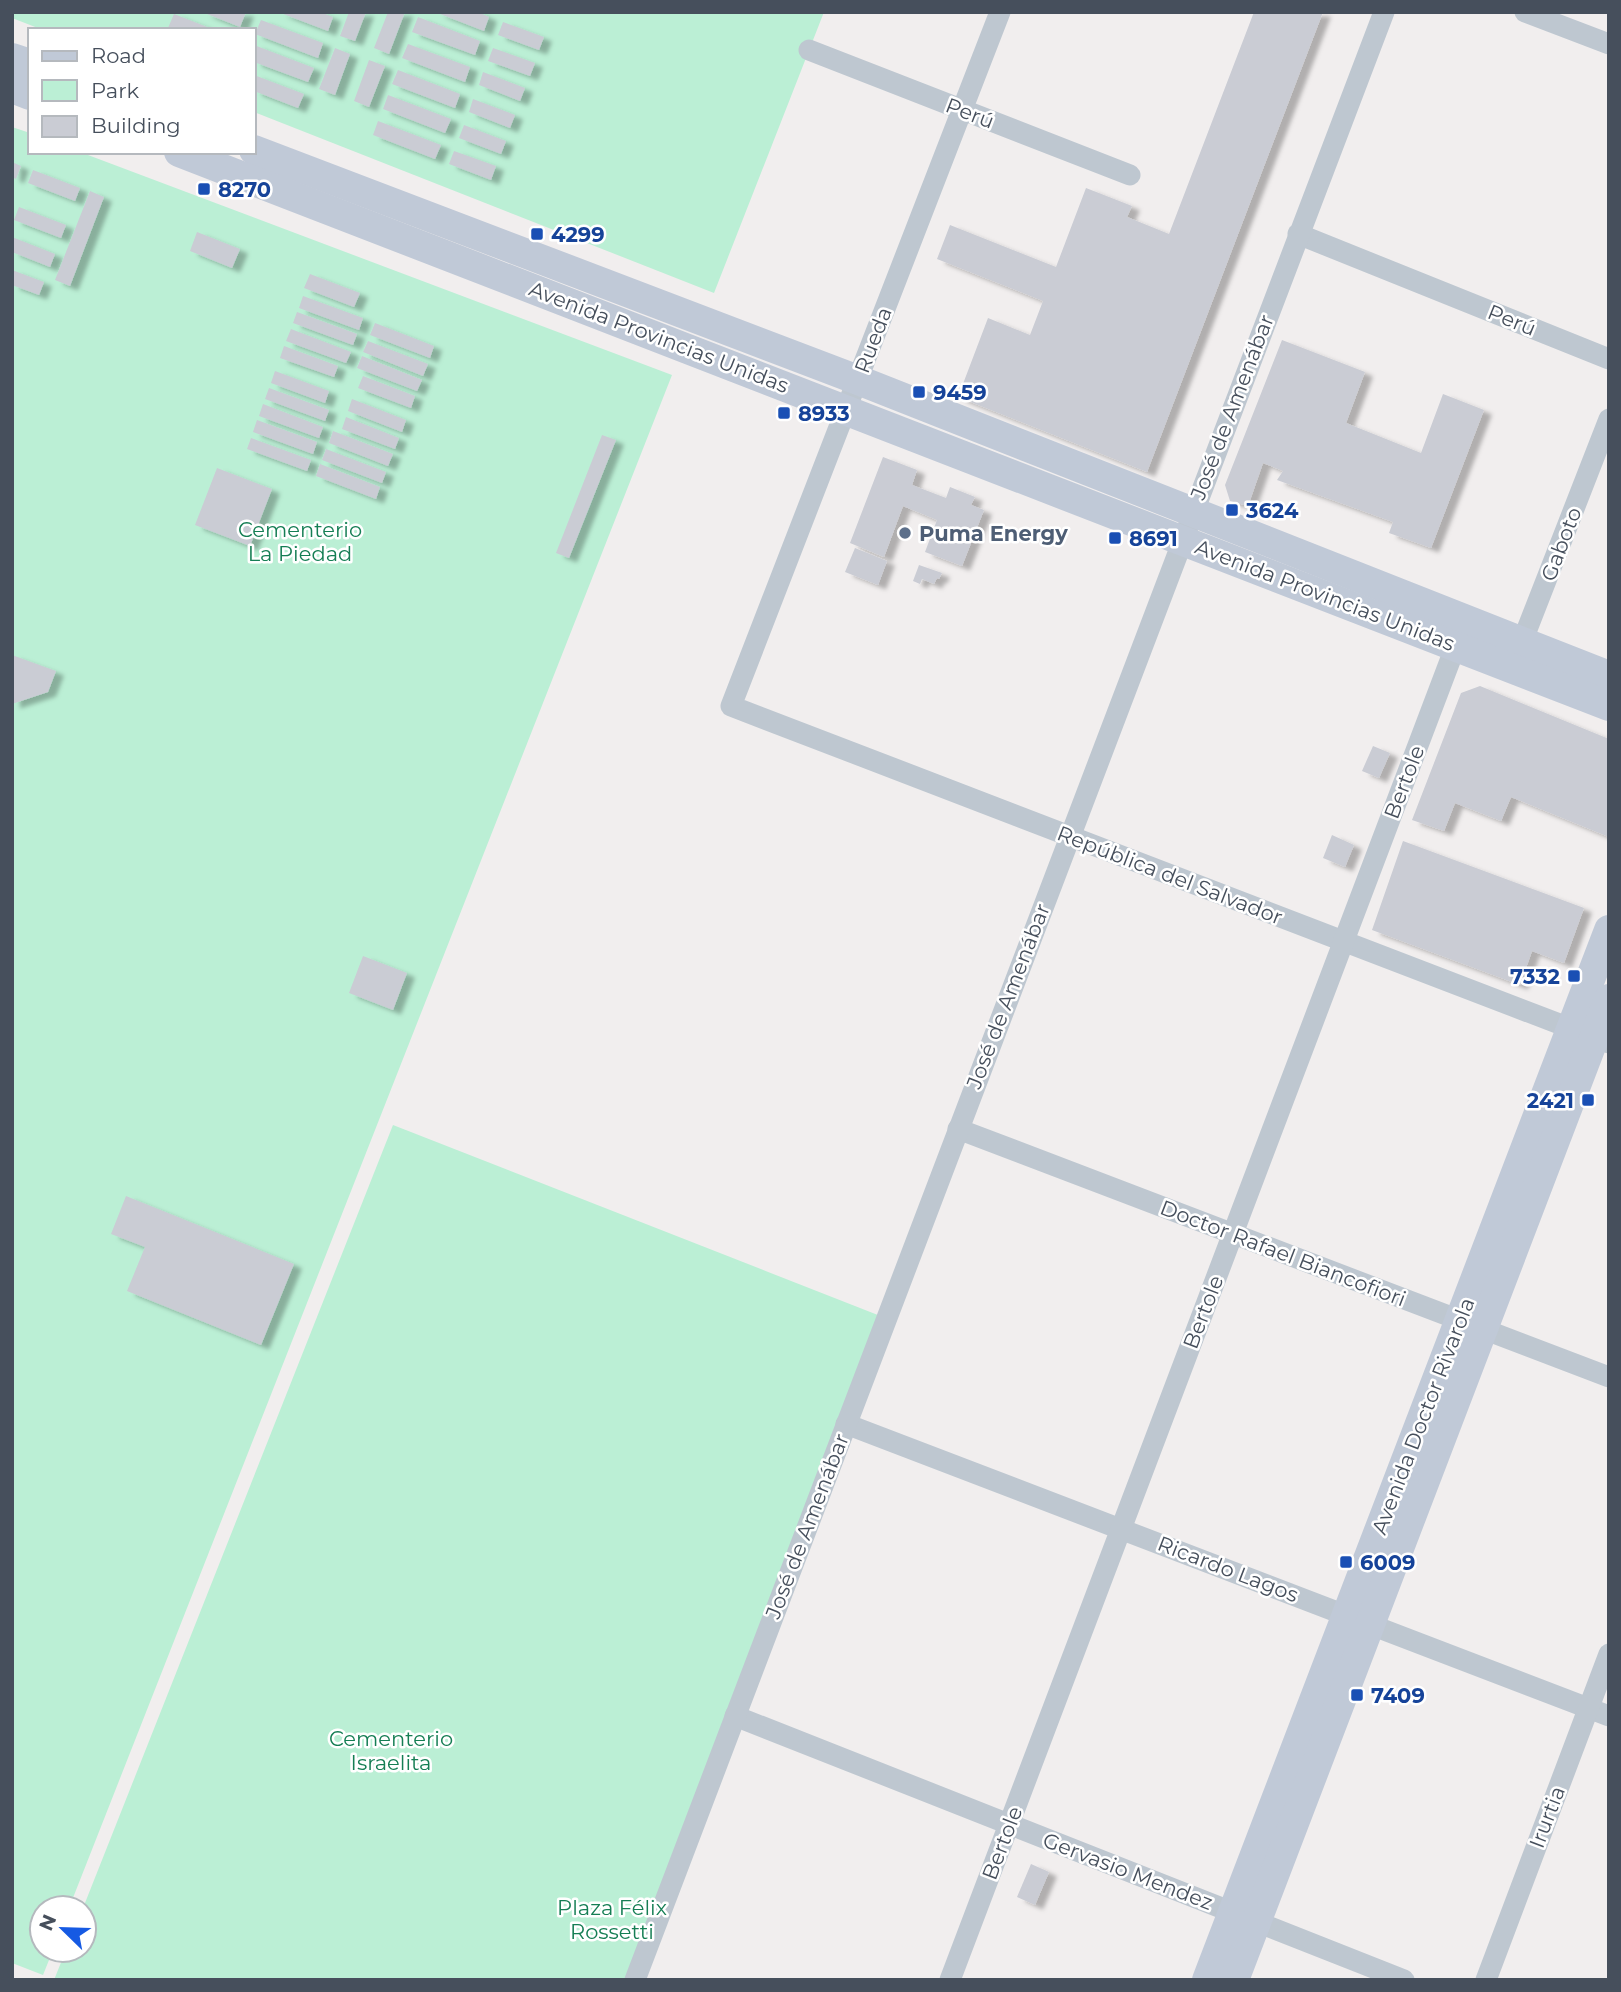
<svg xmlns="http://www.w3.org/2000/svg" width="1621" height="1992" font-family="Montserrat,sans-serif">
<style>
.green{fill:#bbefd5}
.building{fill:#caccd4;filter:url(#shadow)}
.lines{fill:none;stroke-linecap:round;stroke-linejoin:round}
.street{stroke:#bec7d0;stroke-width:21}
.secondary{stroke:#c0c9d7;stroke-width:30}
.transit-dot{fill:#1a4fb4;stroke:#fff;stroke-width:2.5}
.service-dot{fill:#5c6f8a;stroke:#fff;stroke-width:2.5}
.labels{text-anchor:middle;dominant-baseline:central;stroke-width:5;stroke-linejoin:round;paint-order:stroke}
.street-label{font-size:21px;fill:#464f5c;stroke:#fff}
.transit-label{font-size:21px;font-weight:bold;fill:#164399;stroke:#fff;text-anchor:start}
.park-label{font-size:21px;fill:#157e54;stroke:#fff}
.service-label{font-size:21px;font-weight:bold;fill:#4e5e75;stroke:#fff;text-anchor:start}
</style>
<defs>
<filter id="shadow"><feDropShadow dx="8" dy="4.5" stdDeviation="2" flood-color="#0004"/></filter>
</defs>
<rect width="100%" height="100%" fill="#f1eeee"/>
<!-- green -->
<g class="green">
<path d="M12,12H824L714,293L254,112V30H43L12,18Z"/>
<path d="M12,127L30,133V152H80L672,375L69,1908H42V1950H53L43,1975L12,1963Z"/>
<path d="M393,1125L883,1317L629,1980H54L66,1950H84L83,1908Z"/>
</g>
<!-- building -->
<g class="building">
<path d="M202,12H246L240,27Z"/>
<path d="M278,12H320L333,17L328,31Z"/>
<path d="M349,12H366L355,41L340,36Z"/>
<path d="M388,12H405L389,54L374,48Z"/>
<path d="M435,12H478L489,17L484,31Z"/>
<path d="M1254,12H1323L1147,472L958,397L988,318L1030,335L1043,301L937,259L950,225L1056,267L1086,188L1132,206L1127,217L1169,234Z"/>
<path d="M174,14L215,30L168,28Z"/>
<path d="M418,17L480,41L475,55L412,32Z"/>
<path d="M261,20L323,43L318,58L255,34Z"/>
<path d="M503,22L544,37L539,50L498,35Z"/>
<path d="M408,44L470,67L465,82L402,58Z"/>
<path d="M254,45L314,68L308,82L254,62Z"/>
<path d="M335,48L350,54L335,95L319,89Z"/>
<path d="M493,48L535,63L530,76L488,61Z"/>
<path d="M369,60L385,66L369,107L354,101Z"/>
<path d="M398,70L460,94L455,108L392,84Z"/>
<path d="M483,72L525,88L520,101L479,85Z"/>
<path d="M254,75L304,94L298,108L254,91Z"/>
<path d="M388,95L451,119L445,133L383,109Z"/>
<path d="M473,99L515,115L510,128L469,112Z"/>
<path d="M378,121L441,145L435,159L373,135Z"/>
<path d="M464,125L506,141L501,154L459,138Z"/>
<path d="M454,151L496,166L491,180L449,164Z"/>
<path d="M12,162L21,166L16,179L12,177Z"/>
<path d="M33,170L80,188L75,201L28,183Z"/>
<path d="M90,191L104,197L70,286L55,280Z"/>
<path d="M19,207L66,225L61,238L14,220Z"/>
<path d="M197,232L240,249L232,268L190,251Z"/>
<path d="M12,237L55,254L50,267L12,252Z"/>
<path d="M12,270L44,282L39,295L12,285Z"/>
<path d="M310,274L360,293L354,307L304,288Z"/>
<path d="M303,296L363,318L359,330L299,308Z"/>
<path d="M297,312L357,334L353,345L293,323Z"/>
<path d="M375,323L434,346L430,358L370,335Z"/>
<path d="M291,329L351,352L346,363L286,341Z"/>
<path d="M1282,340L1365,372L1346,423L1421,453L1443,394L1484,410L1431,548L1389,533L1393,522L1277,480L1283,471L1263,463L1248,506L1230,501L1225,485Z"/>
<path d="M368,341L428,364L423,376L363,352Z"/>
<path d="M284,346L338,366L334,377L280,358Z"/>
<path d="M362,356L422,380L417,391L357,368Z"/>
<path d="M275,371L329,391L325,403L271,383Z"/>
<path d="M363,376L415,396L411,408L358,388Z"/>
<path d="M269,388L329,410L325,421L265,399Z"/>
<path d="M352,399L406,420L402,432L348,411Z"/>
<path d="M263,404L323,427L319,438L259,416Z"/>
<path d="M346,417L399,438L395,449L342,429Z"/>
<path d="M257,420L317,442L313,454L253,432Z"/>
<path d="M333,431L393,454L388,466L329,443Z"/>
<path d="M602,435L616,440L569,558L556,553Z"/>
<path d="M251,438L311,460L307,471L247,449Z"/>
<path d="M326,449L386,472L382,483L322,460Z"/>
<path d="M883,457L917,470L912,485L946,498L950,487L975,497L971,505L984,510L962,566L925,552L937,520L903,506L884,557L850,543Z"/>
<path d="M320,464L380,487L376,499L316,476Z"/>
<path d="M217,468L272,489L250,546L195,525Z"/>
<path d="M855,548L887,561L878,585L845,572Z"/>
<path d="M919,565L942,573L939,579L937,578L934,584L922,579L920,584L913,581Z"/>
<path d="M12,655L56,671L48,692L12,704Z"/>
<path d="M1480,686L1609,739V837L1511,797L1501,821L1455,803L1444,831L1412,820L1461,693Z"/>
<path d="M1373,746L1390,753L1379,778L1362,771Z"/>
<path d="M1332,835L1354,845L1345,867L1323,858Z"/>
<path d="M1403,841L1584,908L1564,963L1532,951L1520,985L1372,930Z"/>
<path d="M363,956L407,973L393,1010L349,993Z"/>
<path d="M126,1196L294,1264L261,1345L127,1291L145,1247L111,1234Z"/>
<path d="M1031,1864L1049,1872L1035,1905L1017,1897Z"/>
</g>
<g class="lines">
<!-- street -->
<g class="street">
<path d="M1000,12L731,706L1609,1043"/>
<path d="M1525,12L1609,44"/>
<path d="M809,50L1130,175"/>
<path d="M1298,234L1609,359"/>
<path d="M1517,655L1609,419"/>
<path d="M958,1129L1609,1377"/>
<path d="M846,1424L1609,1716"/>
<path d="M735,1716L1404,1980"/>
<path d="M635,1980L1384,12"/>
<path d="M950,1980L1456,645"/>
<path d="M1486,1980L1609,1654"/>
</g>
<!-- secondary -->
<g class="secondary">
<path d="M12,58L30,64"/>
<path d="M12,88L30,95"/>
<path d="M254,150L858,380L1609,676"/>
<path d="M179,152L1609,706"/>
<path d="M1207,1980L1609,930"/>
<path d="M1234,1980L1609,999"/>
</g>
</g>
<!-- markers -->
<g class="transit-dot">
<rect x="197" y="182" width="14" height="14" rx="3.5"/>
<rect x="530" y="227" width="14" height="14" rx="3.5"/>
<rect x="912" y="385" width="14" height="14" rx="3.5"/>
<rect x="777" y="406" width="14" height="14" rx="3.5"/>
<rect x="1225" y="503" width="14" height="14" rx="3.5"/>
<rect x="1108" y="531" width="14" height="14" rx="3.5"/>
<rect x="1567" y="969" width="14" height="14" rx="3.5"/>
<rect x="1581" y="1093" width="14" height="14" rx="3.5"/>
<rect x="1339" y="1555" width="14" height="14" rx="3.5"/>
<rect x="1350" y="1688" width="14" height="14" rx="3.5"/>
</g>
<circle class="service-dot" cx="905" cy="533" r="7"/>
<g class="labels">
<!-- street labels -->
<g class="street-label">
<text transform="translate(970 113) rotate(21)">Perú</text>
<text transform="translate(1512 320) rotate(22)">Perú</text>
<text transform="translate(659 337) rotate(21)">Avenida Provincias Unidas</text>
<text transform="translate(873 340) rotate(-69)">Rueda</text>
<text transform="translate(1232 407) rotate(-69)">José de Amenábar</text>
<text transform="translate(1561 544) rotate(-69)">Gaboto</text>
<text transform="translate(1325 595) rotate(21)">Avenida Provincias Unidas</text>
<text transform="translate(1404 782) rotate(-69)">Bertole</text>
<text transform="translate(1170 875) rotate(21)">República del Salvador</text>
<text transform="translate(1008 996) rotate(-69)">José de Amenábar</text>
<text transform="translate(1283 1253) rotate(21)">Doctor Rafael Biancofiori</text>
<text transform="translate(1203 1312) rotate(-69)">Bertole</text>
<text transform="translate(1423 1416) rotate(-69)">Avenida Doctor Rivarola</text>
<text transform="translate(807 1526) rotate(-69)">José de Amenábar</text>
<text transform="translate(1228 1569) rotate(21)">Ricardo Lagos</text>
<text transform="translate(1547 1817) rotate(-69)">Irurtia</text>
<text transform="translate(1002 1843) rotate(-69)">Bertole</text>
<text transform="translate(1128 1871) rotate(21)">Gervasio Mendez</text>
</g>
<!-- transit labels -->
<g class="transit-label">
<text x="218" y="189">8270</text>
<text x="551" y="234">4299</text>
<text x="933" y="392">9459</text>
<text x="798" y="413">8933</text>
<text x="1246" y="510">3624</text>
<text x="1129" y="538">8691</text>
<text x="1560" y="976" text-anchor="end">7332</text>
<text x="1574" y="1100" text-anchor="end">2421</text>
<text x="1360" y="1562">6009</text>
<text x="1371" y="1695">7409</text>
</g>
<!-- park labels -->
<g class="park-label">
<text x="300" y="529">Cementerio<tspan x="300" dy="24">La Piedad</tspan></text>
<text x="391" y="1738">Cementerio<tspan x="391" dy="24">Israelita</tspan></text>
<text x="612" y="1907">Plaza Félix<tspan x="612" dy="24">Rossetti</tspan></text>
</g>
<!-- service labels -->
<g class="service-label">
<text x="919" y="533">Puma Energy</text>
</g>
</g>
<!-- border -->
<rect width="1621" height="1992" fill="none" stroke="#464f5c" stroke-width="28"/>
<!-- legend -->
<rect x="28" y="28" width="228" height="126" fill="#ffffff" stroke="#b5b9be" stroke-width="2"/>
<rect x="42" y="51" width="35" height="10" fill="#c0c9d7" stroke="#b5b9be" stroke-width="2"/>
<text x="91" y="63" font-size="21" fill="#464f5c">Road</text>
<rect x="42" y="80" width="35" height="21" fill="#bbefd5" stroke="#b5b9be" stroke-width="2"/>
<text x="91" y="98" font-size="21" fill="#464f5c">Park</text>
<rect x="42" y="116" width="35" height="21" fill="#caccd4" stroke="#b5b9be" stroke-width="2"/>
<text x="91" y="133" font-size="21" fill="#464f5c">Building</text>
<!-- north arrow -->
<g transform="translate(63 1929) rotate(293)"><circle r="33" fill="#ffffff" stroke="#b5b9be" stroke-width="2"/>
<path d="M0-5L12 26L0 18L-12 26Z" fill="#165ae3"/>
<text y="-10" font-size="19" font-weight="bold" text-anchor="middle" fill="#464f5c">N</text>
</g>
</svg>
